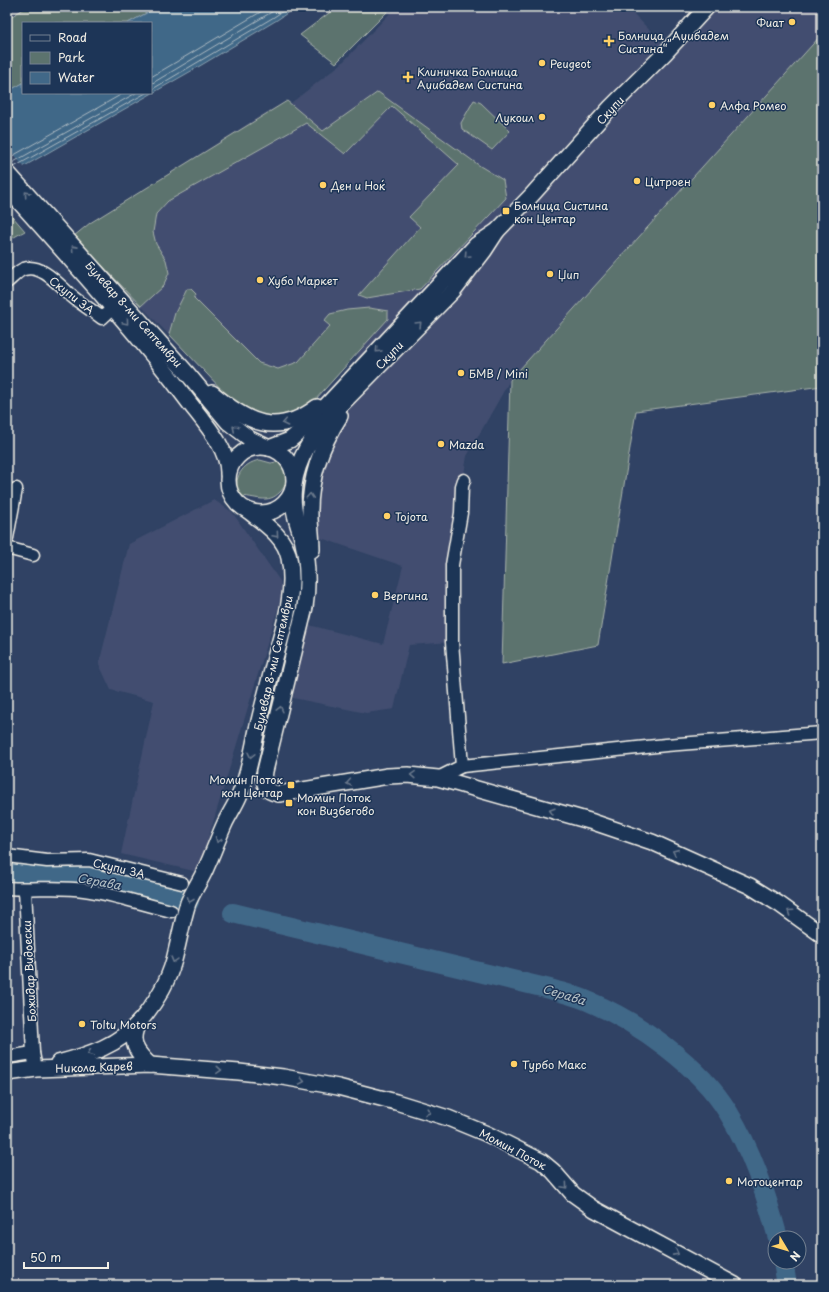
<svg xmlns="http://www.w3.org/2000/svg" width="829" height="1292" font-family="'Playpen Sans',sans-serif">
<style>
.built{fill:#424e70}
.green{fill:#5c736e;stroke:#a8b2ab}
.water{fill:#416888;stroke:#899fae}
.pier{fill:#304264}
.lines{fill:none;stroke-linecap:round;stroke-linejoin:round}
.shore{stroke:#acbac2;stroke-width:1}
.river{stroke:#416888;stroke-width:20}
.minor-casing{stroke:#f4f1e8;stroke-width:15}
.tertiary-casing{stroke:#f4f1e8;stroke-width:18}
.minor{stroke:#1d3557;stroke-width:12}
.tertiary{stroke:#1d3557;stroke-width:15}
.oneway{stroke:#68778a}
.poi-dot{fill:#ffd166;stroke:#1d3557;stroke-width:1.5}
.labels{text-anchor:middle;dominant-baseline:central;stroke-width:3;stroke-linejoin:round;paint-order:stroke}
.poi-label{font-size:11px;fill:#f4f1e8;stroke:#1d3557;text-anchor:start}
.street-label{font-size:11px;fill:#f4f1e8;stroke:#1d3557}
.water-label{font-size:12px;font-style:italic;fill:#b5c1c6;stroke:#1d3557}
</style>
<rect width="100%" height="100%" fill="#304264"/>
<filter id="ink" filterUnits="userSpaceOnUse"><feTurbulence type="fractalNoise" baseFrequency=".025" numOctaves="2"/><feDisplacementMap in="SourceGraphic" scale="8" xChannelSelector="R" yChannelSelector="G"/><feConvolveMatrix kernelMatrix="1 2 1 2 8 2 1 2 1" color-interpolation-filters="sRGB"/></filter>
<g filter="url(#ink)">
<!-- built -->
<g class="built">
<path d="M396,7H627L663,44L707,7H822V34L510,380L467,456L462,486L452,642L409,645L394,709L366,713L293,698L297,671L309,625L383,644L403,566L312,535L317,487L359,351L332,382L242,411L74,236L90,223L267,112L287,101L291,103L341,64Z"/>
<path d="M214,500L232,512L280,581L282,595L198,872L121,854L154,701L111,690L99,664L129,544Z"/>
</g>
<!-- green -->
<g class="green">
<path d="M27,7H158L128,23H23V83L7,92V19Z"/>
<path d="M337,7H392L336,63L300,35Z"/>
<path d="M822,34V386L636,411L598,645L502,664L510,380Z"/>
<path d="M378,92L480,166L503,180L506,198L420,289L367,298L359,295L420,227L409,217L459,165L392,106L345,154L306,123L168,201L156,214L153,232L156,244L166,260L169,273L163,286L141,306L74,236L90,223L287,101L323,131Z"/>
<path d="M474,100L481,103L510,131L492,150L462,129L461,123Z"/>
<path d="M7,210L25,231L7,241Z"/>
<path d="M187,289H191L196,294L194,298L259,363L278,369L298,362L330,326L324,321L330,314L347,310L369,308L388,311V319L306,410L275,419L242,411L169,334L175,313Z"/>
<path d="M260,460L271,463L281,461C286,465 287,472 287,478C287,483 284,488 280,492C268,505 255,496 239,496C232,479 242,463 260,460Z"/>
</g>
<!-- water -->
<path class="water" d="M158,7H296L277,20L193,70L7,176V92L23,83V93H151V23H128Z"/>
<!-- pier -->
<path class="pier" d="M7,147L25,168L7,178Z"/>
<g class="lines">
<!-- shore -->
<g class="shore">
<path d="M151,77L269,7"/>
<path d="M151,84L280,7"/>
<path d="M151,90L274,17L289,7"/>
<path d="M7,159L124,93"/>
<path d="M10,164L136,93"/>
<path d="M14,167L146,93"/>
</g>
<!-- river -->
<g class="river">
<path d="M7,873H49L101,879L189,902"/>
<path d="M233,913L550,989C563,993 577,996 590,1002C638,1022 700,1066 728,1112C752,1151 766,1194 778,1238"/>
<path d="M783,1262L787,1285"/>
</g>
<defs>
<g id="minor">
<path d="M7,282C12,278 19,270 24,269C43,263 62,289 74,298C83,305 93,311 102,318L114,307"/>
<path d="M7,538L16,489"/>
<path d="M7,548L33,555"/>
<path d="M462,766L666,745L822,733"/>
<path d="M438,778L462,766L452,642V565L461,513L462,486L464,480"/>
<path d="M7,856L47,861L89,860L182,883"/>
<path d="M7,888C33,890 58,886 84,890C113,894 142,904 171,911"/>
<path d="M25,889L33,1053L36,1069"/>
<path d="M7,1057L33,1053"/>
</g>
<g id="tertiary">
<path d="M7,172L187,373L228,422L250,439L269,448L290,440L310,423L464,258L476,245L497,231L531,196L611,107L665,53L707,7"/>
<path d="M7,188C69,258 132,326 188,401C202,420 229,448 228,474"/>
<path d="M497,231L484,251L453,291L329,417C307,442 289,473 294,508C295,520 301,531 303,543C308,564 308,587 305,607L265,771C263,784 265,792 279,794L388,776L408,775L438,778L593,822L652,842L750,886L779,904L822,935"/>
<path d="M212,393C248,423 276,438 317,407"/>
<circle cx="261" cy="480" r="33"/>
<path d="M312,550C312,538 310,527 310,516C309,479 320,447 340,416"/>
<path d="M139,1022C128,1041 136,1052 150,1065"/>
<path d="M58,1063C89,1055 119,1045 141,1020C155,1003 168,982 174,960C179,941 182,922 188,903C193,891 201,880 206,868C213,853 218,838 225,823C230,813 236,804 240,794C250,771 253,745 259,721C264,700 270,679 275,658C284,626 296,591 289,558C285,536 263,523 247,510"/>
<path d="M7,1073L36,1069L150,1065L239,1072L283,1077L338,1087L396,1102L448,1118L487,1134L541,1161L553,1171L573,1194L594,1209L735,1285"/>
</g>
</defs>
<!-- minor casing -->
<use href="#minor" class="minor-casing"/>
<!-- tertiary casing -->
<use href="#tertiary" class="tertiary-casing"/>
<!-- minor -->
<use href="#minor" class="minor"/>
<!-- tertiary -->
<use href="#tertiary" class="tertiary"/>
</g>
<!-- one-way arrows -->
<defs><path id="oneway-chevron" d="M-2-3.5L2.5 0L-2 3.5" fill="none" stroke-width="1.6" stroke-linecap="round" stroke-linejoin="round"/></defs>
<g class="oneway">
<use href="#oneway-chevron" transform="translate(27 194) rotate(-132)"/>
<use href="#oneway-chevron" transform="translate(74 248) rotate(-132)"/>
<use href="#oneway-chevron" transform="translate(467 255) rotate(134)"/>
<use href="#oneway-chevron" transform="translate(126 322) rotate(50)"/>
<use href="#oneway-chevron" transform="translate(419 324) rotate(-45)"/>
<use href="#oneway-chevron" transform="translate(378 350) rotate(133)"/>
<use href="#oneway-chevron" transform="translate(285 423) rotate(168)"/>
<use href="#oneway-chevron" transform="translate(235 428) rotate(-140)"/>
<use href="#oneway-chevron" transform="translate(310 496) rotate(-86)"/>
<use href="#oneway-chevron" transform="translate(276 535) rotate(49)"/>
<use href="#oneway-chevron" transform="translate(280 709) rotate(-76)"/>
<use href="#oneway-chevron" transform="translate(251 755) rotate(103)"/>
<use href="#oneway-chevron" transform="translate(413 775) rotate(-178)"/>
<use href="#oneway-chevron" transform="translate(349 783) rotate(170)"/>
<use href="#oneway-chevron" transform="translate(552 811) rotate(-164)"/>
<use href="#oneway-chevron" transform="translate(218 840) rotate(112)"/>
<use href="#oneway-chevron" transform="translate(675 852) rotate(-156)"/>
<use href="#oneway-chevron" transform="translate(190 900) rotate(112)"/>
<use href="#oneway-chevron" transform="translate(790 912) rotate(-145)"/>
<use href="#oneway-chevron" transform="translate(174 960) rotate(106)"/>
<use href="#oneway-chevron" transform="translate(90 1053) rotate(159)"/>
<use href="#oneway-chevron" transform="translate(219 1070) rotate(4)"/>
<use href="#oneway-chevron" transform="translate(302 1081) rotate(10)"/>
<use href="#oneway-chevron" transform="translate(428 1112) rotate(18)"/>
<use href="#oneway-chevron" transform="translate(565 1186) rotate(49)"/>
<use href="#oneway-chevron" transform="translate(676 1253) rotate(28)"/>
</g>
</g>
<!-- markers -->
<g class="poi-dot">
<circle cx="792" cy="22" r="4"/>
<path d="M607 35h4v4h4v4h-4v4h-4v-4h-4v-4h4z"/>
<circle cx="542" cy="63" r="4"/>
<path d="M406 71h4v4h4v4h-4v4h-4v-4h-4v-4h4z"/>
<circle cx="712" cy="105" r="4"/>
<circle cx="542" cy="117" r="4"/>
<circle cx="637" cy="181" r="4"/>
<circle cx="323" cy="185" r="4"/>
<rect x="502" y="207" width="8" height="8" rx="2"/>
<circle cx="550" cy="274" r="4"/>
<circle cx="260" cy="280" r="4"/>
<circle cx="461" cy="373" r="4"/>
<circle cx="441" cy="444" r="4"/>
<circle cx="387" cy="516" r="4"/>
<circle cx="375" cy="595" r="4"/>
<rect x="287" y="781" width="8" height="8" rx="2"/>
<rect x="285" y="799" width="8" height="8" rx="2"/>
<circle cx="82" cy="1024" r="4"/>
<circle cx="514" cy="1064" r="4"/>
<circle cx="729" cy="1181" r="4"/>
</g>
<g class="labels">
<!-- poi labels -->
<g class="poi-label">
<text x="784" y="22" text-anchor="end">Фиат</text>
<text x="618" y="35">Болница „Аџибадем<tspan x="618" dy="13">Систина“</tspan></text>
<text x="550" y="63">Peugeot</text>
<text x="417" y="71">Клиничка Болница<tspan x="417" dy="13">Аџибадем Систина</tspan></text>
<text x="720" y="105">Алфа Ромео</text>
<text x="534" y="117" text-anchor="end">Лукоил</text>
<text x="645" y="181">Цитроен</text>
<text x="331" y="185">Ден и Ноќ</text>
<text x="514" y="205">Болница Систина<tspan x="514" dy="13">кон Центар</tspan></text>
<text x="558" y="274">Џип</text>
<text x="268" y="280">Хубо Маркет</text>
<text x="469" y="373">БМВ / Mini</text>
<text x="449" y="444">Mazda</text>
<text x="395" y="516">Тојота</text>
<text x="383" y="595">Вергина</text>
<text x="283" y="779" text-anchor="end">Момин Поток<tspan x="283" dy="13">кон Центар</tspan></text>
<text x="297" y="797">Момин Поток<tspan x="297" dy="13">кон Визбегово</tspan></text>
<text x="90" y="1024">Toltu Motors</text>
<text x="522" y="1064">Турбо Макс</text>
<text x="737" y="1181">Мотоцентар</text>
</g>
<!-- street labels -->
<g class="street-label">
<text transform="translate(610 110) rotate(-47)">Скупи</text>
<text transform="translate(72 295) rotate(38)">Скупи 3А</text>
<text transform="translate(134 314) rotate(48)">Булевар 8-ми Септември</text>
<text transform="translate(389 355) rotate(-46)">Скупи</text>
<text transform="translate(273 663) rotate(-77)">Булевар 8-ми Септември</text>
<text transform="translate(119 868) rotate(13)">Скупи 3А</text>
<text transform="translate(29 971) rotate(-93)">Божидар Видоески</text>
<text transform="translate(94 1067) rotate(-2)">Никола Карев</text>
<text transform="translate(513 1149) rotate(28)">Момин Поток</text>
</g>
<!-- water labels -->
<g class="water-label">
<text transform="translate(99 881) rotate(10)">Серава</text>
<text transform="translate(564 994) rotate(17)">Серава</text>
</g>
</g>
<!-- margin -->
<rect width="829" height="1292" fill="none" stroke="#1d3557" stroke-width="24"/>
<rect x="12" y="12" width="805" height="1268" fill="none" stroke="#f4f1e8" stroke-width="1.5" filter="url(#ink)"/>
<!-- legend -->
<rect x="22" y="22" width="130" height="72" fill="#1d3557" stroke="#738091"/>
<rect x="30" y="35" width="20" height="6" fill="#1d3557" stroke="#738091"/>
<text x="58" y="42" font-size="12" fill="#f4f1e8">Road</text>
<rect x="30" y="52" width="20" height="12" fill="#5c736e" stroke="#738091"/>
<text x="58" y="62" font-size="12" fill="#f4f1e8">Park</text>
<rect x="30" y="72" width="20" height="12" fill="#416888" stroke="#738091"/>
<text x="58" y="82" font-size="12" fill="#f4f1e8">Water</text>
<!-- north arrow -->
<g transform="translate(787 1250) rotate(128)"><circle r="19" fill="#1d3557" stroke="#738091"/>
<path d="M0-3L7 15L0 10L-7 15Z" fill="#ffd166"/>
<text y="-6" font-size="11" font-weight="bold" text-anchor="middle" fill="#f4f1e8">N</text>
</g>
<!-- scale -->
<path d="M24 1262v6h84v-6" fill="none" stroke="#f4f1e8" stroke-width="2"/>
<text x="30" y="1262" font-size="12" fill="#f4f1e8" stroke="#1d3557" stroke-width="3" paint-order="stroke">50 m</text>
</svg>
